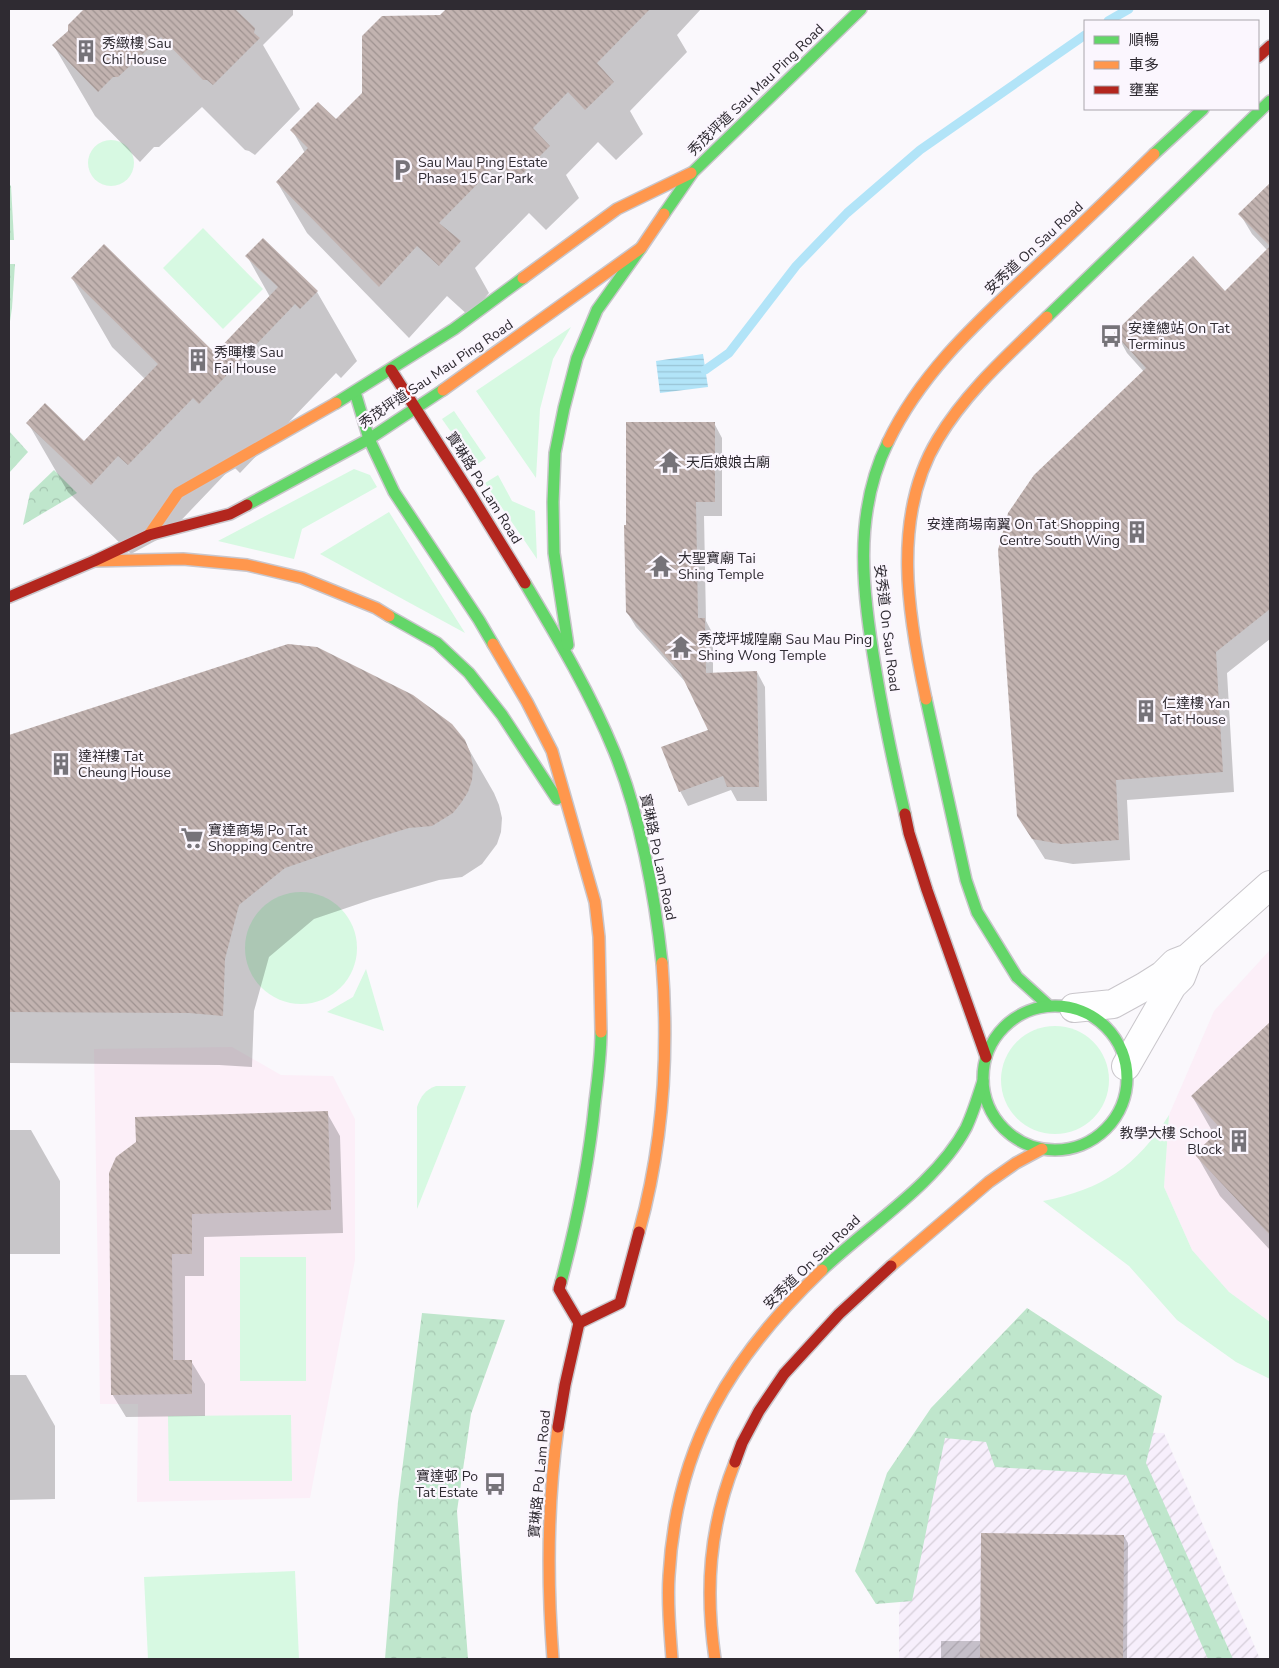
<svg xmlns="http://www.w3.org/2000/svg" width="1279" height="1668" font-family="'Nunito Sans','Noto Sans TC',sans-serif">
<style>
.industrial{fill:url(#industrial-furrows)}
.education{fill:#fceff8}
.green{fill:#d7f9e2}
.forest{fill:url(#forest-crowns)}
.water{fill:url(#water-rules)}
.shadow{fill:#0003}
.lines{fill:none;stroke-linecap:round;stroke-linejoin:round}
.stream{stroke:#b2e4f8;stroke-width:9}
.building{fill:url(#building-back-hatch)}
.street-casing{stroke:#c9c6cb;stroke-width:30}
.fast-casing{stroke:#c9c6cb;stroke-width:14}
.slow-casing{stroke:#c9c6cb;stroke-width:14}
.jam-casing{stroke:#c9c6cb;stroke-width:14}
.street{stroke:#fefeff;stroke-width:28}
.fast{stroke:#63d668;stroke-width:11}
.slow{stroke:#ff974d;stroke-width:11}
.jam{stroke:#b3261e;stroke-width:11}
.labels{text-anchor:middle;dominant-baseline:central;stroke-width:4.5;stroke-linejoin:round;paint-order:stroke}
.poi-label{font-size:14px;fill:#2f2b32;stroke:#fbf6fe;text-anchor:start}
.street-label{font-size:14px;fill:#2f2b32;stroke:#fbf6fe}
</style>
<defs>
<pattern id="industrial-furrows" width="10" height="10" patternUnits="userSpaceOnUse" patternTransform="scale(1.25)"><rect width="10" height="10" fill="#f7effc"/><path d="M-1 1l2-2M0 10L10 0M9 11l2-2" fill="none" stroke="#d4cdd8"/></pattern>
<pattern id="forest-crowns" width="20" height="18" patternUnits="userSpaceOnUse" patternTransform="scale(1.25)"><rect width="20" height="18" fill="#bfe6cc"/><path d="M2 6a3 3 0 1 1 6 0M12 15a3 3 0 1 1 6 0" fill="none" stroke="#a4c5b0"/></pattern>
<pattern id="water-rules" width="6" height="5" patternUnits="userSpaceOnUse" patternTransform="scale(1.25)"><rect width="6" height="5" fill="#b2e4f8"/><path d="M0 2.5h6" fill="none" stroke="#99c4d5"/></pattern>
<pattern id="building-back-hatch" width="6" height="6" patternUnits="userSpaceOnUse" patternTransform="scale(1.25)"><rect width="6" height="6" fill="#c2b3b0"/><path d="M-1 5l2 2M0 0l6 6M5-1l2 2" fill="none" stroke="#9e9290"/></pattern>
</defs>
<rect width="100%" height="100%" fill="#faf8fc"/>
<!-- industrial -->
<path class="industrial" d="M918,1430L1164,1433L1260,1659H899V1614Z"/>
<!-- education -->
<g class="education">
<path d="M1270,950V1322L1229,1292L1192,1250L1164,1187L1169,1115L1214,1011Z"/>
<path d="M232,1047L281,1075L333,1076L355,1119V1260L310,1498L137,1502L138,1404H100L94,1049Z"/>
</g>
<!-- green -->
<g class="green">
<circle cx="111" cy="163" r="23"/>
<path d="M203,228L263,289L223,329L163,268Z"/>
<path d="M571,327L553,359L540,409L536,478L476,391Z"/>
<path d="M454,411L486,458L475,466L442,419Z"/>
<path d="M354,469L370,475L377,487L302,529L294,559L218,541Z"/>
<path d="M498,475L512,501L535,511L537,559L485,483Z"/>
<path d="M389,512L465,633L320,554Z"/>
<circle cx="301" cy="948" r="56"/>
<path d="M366,969L384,1031L327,1012L353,997Z"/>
<circle cx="1055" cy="1080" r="54"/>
<path d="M436,1086H466L417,1209V1107C421,1096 425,1090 436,1086Z"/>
<path d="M1169,1115L1164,1187L1192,1250L1229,1292L1270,1322V1379L1236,1362L1177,1320L1129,1266L1043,1201C1103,1189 1136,1167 1169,1115Z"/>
<rect x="240" y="1257" width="66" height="124"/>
<path d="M291,1415L292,1481H169L168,1416Z"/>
<path d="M295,1571L299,1659H148L144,1577Z"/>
</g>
<!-- forest -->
<g class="forest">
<path d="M9,184L11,186L14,240H9Z"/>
<path d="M9,264H15L12,308L9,328Z"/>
<path d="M9,431L28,452L9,473Z"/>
<path d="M54,470L77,493L23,525L30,493Z"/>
<path d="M1027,1308L1162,1396L1146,1463L1233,1659H1208L1126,1475L995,1467L986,1442L945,1438L912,1601L876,1604L855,1571L887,1473L931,1408Z"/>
<path d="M422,1313L505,1320L471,1414L457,1511L468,1659H385L398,1502Z"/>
</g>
<!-- water -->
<path class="water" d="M703,354L708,387L660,393L656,361Z"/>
<!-- shadow -->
<g class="shadow">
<path d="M86,9H293V15L263,45L300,109L255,155L249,151L245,150L202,107L159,147H154L140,162L95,116L54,46L69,31V26Z"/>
<path d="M448,9H701L677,35L687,52L630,111L643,134L616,160L598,142L566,175L579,198L546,230L529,213L475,268L489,293L469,316L447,296L409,338L307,233L277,182L305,153L292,130L336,121Z"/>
<path d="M1270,185V639L1227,673L1234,792L1127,800L1130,860L1073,864L1045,859L1018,816L1144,372L1127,353L1116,333L1225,293L1267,250L1252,234L1240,214Z"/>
<path d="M247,256L317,292L357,361L341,378L336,373L240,473L233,466L168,534L131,554L68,492L28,423L84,443L145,379L112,347L72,278L215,354L270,297Z"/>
<path d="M714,423L722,438V516H704L706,621L713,634V674L757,672L765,687L767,801H737L731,790L688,806L680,791L709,731L688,685L636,627L627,612Z"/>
<path d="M288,645L464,741L494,793L499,805L502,818L501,832L497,844L482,864L462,877L439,880L373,899L314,919L269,957L254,1011L252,1067L219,1065L9,1063V736Z"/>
<path d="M1262,1031L1270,1040V1250L1220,1196L1196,1154L1215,1136L1192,1096Z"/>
<path d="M327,1113L340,1136L343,1233L204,1237V1276H185V1361H191L205,1384V1416L126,1417L112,1394L110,1173Z"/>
<path d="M9,1130H31L60,1181V1254H9Z"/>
<path d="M9,1375H26L55,1426V1499L9,1500Z"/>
<path d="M1124,1536L1128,1543L1127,1659H941V1641H981Z"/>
</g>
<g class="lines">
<!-- stream -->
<g class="stream">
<path d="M1108,21L1129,9"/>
<path d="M705,370L729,353L796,266L847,213L920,150L1085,35"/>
</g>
</g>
<!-- building -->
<g class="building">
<path d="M84,9H235L255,28L254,33L260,38L213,85L207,80H203L161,37L118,77H113L98,92L52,45L68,31V25Z"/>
<path d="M446,9H650L597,63L614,82L585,110L568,92L533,128L550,146L516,180L499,162L439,223L461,241L439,266L417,246L379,287L276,182L308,148L290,130L318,102L336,119L362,93V36L382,16L440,15Z"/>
<path d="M1270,183V609L1216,652L1223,772L1116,780L1119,840L1061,844L1032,839L1017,816L998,550L1008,513L1034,475L1146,368L1114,333L1193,256L1225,291L1270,246L1238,214Z"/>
<path d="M263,238L318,291L300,309L295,304L199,404L193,398L128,465L118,456L91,485L26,423L45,403L84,441L158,364L71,278L104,244L215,353L278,287L245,256Z"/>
<path d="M626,422H715V502H696L698,618H705L706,673L757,671L759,787H727L723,776L679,792L661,747L708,730L681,674L626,612L624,525H626Z"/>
<path d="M288,644L317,647L413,695L452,724L465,740L470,752L473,766L472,780L468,792L461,803L453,813L432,826L409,828L343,848L285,868L239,905L225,959L223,1016L189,1013L9,1012V735Z"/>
<path d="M1270,1022V1235L1194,1154L1221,1129L1191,1096Z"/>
<path d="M328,1111L331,1210L192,1214V1254H172L173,1360H192V1394L111,1395L109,1173L116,1157L136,1142L135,1117Z"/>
<path d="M981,1533L1124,1535L1123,1659H980Z"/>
</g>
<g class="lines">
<defs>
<g id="street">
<path d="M1074,1008L1113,1004L1144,987L1163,975L1175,963L1188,958L1270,885"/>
<path d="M1126,1066L1172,986L1181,977L1186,964"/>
</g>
<g id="fast">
<path d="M1154,154L1203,109"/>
<path d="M664,214L693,172L861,9"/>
<path d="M1047,317L1270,101"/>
<path d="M355,392L369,439L394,492L479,620L493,644"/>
<path d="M336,403L454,329L523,278"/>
<path d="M888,442C852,515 863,595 876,672C884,720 894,767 905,814"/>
<path d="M247,505L369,439L443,390"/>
<path d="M525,583C557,637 590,692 614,751C640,814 655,896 662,963"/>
<path d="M389,616L437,643L469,673L502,715L557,799"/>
<path d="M568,645L554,553L553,502L555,453L564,408L577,358L597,310L641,248"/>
<path d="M926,699L966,880L977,912L1017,977L1049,1006"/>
<circle cx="1055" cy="1078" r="72"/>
<path d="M822,1270C868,1226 936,1184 966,1128C973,1113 978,1097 983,1081"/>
<path d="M561,1282C577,1222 589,1163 595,1101C598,1078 601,1055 601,1032"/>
</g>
<g id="slow">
<path d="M523,278L617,209L691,173"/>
<path d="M443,390L641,248L664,214"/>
<path d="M888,442C922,370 982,318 1039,264C1078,228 1116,191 1154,154"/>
<path d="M149,535L178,493L336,403"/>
<path d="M94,561L183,559L247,565L302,578L376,608L389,616"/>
<path d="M493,644L527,702L552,751L595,902L599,937L601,1032"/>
<path d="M926,699C908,616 891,516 938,439C966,392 1008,355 1047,317"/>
<path d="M639,1232C663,1145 669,1053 662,963"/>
<path d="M891,1266L989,1182L1016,1163L1042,1149"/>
<path d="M553,1659C547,1581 547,1505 558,1427"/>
<path d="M672,1659C670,1631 667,1604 669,1576C676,1446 730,1358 822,1270"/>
<path d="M715,1659C705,1590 709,1528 735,1462"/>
</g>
<g id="jam">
<path d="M1258,57L1270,46"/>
<path d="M391,370L471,495L525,583"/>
<path d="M9,597L94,561L149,535L230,514L247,505"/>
<path d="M905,814L909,833L927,890L986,1057"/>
<path d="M579,1323L620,1303L639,1232"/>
<path d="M558,1427L565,1385L579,1323L559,1289L561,1282"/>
<path d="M735,1462L742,1443L759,1411L784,1374L839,1314L891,1266"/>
</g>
</defs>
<!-- street casing -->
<use href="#street" class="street-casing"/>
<!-- fast casing -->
<use href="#fast" class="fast-casing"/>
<!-- slow casing -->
<use href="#slow" class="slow-casing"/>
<!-- jam casing -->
<use href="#jam" class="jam-casing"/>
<!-- street -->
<use href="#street" class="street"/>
<!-- fast -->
<use href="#fast" class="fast"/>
<!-- slow -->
<use href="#slow" class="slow"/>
<!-- jam -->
<use href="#jam" class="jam"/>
</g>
<!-- icons -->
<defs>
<symbol id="building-bare" viewBox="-9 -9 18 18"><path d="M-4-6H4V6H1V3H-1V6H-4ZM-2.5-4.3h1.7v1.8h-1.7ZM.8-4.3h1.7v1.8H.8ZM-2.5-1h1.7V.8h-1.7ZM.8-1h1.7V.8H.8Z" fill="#767379" stroke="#fbf6fe" stroke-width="2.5" paint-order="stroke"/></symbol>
<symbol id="parking-bare" viewBox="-9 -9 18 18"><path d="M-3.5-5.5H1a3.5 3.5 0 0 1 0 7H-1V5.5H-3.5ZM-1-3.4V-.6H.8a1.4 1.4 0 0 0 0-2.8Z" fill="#767379" stroke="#fbf6fe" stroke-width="2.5" paint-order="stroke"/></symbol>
<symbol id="bus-bare" viewBox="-9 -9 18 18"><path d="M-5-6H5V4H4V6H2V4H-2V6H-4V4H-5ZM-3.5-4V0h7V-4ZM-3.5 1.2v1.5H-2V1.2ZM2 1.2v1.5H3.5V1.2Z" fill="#767379" stroke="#fbf6fe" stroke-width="2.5" paint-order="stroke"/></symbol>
<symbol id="temple-bare" viewBox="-9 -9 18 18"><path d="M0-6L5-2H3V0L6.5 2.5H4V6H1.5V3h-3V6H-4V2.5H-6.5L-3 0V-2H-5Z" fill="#767379" stroke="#fbf6fe" stroke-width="2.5" paint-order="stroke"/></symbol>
<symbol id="supermarket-bare" viewBox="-9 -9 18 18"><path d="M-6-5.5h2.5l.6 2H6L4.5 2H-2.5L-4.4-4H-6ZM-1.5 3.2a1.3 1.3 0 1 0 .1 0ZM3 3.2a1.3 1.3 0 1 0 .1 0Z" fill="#767379" stroke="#fbf6fe" stroke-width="2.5" paint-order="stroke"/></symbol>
</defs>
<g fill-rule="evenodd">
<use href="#building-bare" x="70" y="35" width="32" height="32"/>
<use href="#parking-bare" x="386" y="154" width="32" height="32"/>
<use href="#bus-bare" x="1095" y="320" width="32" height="32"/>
<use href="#building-bare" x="182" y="344" width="32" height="32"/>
<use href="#temple-bare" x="654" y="446" width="32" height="32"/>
<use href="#building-bare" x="1121" y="516" width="32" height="32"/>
<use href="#temple-bare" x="645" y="550" width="32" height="32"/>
<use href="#temple-bare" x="665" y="631" width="32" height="32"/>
<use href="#building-bare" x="1130" y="695" width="32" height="32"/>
<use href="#building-bare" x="45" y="748" width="32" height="32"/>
<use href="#supermarket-bare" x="176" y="822" width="32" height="32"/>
<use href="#building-bare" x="1223" y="1125" width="32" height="32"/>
<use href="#bus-bare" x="479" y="1468" width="32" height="32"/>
</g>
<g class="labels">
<!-- poi labels -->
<g class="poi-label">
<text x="102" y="43">秀緻樓 Sau<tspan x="102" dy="16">Chi House</tspan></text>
<text x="418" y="162">Sau Mau Ping Estate<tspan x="418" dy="16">Phase 15 Car Park</tspan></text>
<text x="1128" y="328">安達總站 On Tat<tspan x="1128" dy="16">Terminus</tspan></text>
<text x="214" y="352">秀暉樓 Sau<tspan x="214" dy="16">Fai House</tspan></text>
<text x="686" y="462">天后娘娘古廟</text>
<text x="1120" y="524" text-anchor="end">安達商場南翼 On Tat Shopping<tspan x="1120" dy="16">Centre South Wing</tspan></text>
<text x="678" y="558">大聖寶廟 Tai<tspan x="678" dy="16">Shing Temple</tspan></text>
<text x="698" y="639">秀茂坪城隍廟 Sau Mau Ping<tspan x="698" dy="16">Shing Wong Temple</tspan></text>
<text x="1162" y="703">仁達樓 Yan<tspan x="1162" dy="16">Tat House</tspan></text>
<text x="78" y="756">達祥樓 Tat<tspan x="78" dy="16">Cheung House</tspan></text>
<text x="208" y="830">寶達商場 Po Tat<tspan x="208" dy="16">Shopping Centre</tspan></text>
<text x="1222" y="1133" text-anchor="end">教學大樓 School<tspan x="1222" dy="16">Block</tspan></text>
<text x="478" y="1476" text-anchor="end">寶達邨 Po<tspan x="478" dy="16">Tat Estate</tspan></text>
</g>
<!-- street labels -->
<g class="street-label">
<text transform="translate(756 90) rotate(-44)">秀茂坪道 Sau Mau Ping Road</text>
<text transform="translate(1034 248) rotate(-43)">安秀道 On Sau Road</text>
<text transform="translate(436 374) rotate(-34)">秀茂坪道 Sau Mau Ping Road</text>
<text transform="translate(484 488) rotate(58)">寶琳路 Po Lam Road</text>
<text transform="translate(887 628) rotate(83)">安秀道 On Sau Road</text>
<text transform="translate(658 857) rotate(78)">寶琳路 Po Lam Road</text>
<text transform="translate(812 1262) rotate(-44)">安秀道 On Sau Road</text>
<text transform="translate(540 1474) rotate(-85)">寶琳路 Po Lam Road</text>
</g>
</g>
<!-- border -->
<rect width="1279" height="1668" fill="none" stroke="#2f2b32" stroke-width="20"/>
<!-- legend -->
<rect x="1084" y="20" width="175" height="90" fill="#fbf6fe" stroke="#a9a5ac"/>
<rect x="1094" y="36" width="25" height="8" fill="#63d668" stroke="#a9a5ac"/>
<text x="1129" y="45" font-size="15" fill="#2f2b32">順暢</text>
<rect x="1094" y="61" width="25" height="8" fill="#ff974d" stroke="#a9a5ac"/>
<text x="1129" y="70" font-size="15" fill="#2f2b32">車多</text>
<rect x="1094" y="86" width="25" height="8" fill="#b3261e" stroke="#a9a5ac"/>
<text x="1129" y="95" font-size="15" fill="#2f2b32">壅塞</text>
</svg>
